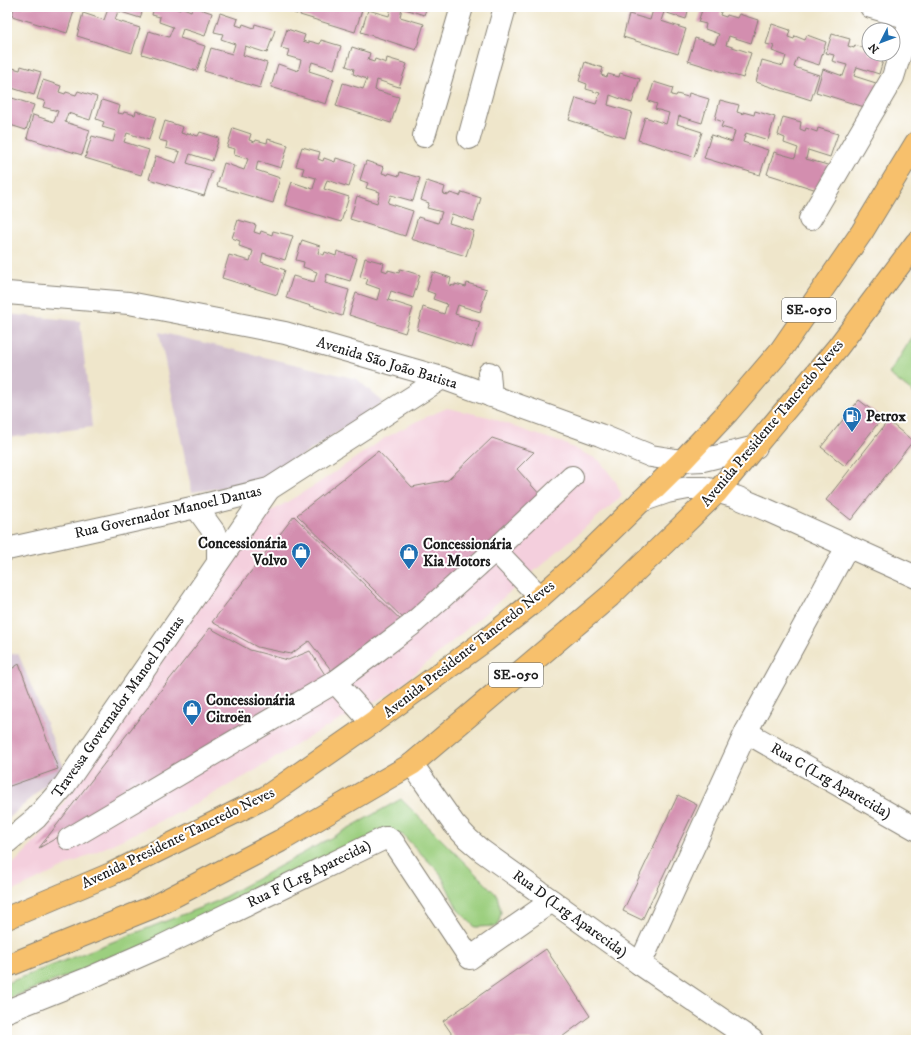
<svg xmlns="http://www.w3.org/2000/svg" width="923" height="1047" font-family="'IM FELL DW Pica',serif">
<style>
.built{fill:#f4cfdd}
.industrial{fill:#d0bdcd}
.green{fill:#9ccf7f;stroke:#5c764e}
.building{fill:#d38eaf}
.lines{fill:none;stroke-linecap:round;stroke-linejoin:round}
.minor-casing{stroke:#868174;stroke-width:24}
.major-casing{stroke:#868174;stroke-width:24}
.minor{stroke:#fff;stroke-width:22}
.major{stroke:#f7c06c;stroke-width:22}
.labels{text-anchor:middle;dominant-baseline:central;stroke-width:4;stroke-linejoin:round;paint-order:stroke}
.shield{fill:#fff;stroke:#606060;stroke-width:1}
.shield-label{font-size:14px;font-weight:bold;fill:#1c1c1c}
.street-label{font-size:15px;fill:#1c1c1c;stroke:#fff}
.poi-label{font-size:15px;font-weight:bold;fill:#1c1c1c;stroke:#fff;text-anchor:start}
</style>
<rect width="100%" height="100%" fill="#fff"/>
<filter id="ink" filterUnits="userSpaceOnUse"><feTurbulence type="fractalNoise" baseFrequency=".025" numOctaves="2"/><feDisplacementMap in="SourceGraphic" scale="8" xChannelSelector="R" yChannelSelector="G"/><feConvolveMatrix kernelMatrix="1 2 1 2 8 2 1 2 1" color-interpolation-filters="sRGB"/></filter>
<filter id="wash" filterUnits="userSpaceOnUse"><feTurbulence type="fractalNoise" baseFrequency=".012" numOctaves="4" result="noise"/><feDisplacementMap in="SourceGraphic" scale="16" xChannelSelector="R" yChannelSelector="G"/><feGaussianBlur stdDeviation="0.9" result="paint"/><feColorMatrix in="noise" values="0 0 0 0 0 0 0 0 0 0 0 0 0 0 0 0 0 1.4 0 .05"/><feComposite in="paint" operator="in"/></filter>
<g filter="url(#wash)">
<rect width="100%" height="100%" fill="#efe6cb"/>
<!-- built -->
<path class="built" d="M447,408L489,417L529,432L563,443L599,460L616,482L622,496L393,692L310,736L251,773L182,811L7,894V870L39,838L218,580L267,514L317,484L385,438L415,422Z"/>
<!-- industrial -->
<g class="industrial">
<path d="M7,314L80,321L92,427L7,438Z"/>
<path d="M159,332L357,379L383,402L263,482L192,492Z"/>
<path d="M18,653L64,768L7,820V655Z"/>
</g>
<!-- green -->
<g class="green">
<path d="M916,331V395L889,374Z"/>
<path d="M401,799L497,895L501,912L498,926L475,927L458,910L440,873L403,835L381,830L214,920L7,999V983L215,902Z"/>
</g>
<g id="blocks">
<!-- building -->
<g class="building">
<path d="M14,7H72L75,8L67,33L12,16Z"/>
<path d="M101,7H144L140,18L118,11L115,20L140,28L132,53L77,36L83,13L104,20L108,9Z"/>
<path d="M154,7H174V8L180,10L181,7L191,11L193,7H194L212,13L205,36L183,29L180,38L205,46L197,71L142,54L149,31L169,37L173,27L159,22L160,17L152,15Z"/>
<path d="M277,7H299L297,14Z"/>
<path d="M302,7H363L355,32L300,15Z"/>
<path d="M391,7H427L424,15L402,8L400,17L424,24L416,50L361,32L368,10L389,16Z"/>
<path d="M645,7H689L686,19L664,12L661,21L686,29L678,54L623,37L629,14L650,20L653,10Z"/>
<path d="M703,7H717L722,9L720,15L726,17L727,15L737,18L739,14L758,20L751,43L729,36L726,45L751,53L743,78L688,61L695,38L715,44L719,34L705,29L706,24L698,22Z"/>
<path d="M220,13L238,19L236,25L242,27L243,24L254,28L255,24L275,30L267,53L245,46L243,55L267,63L260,88L204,71L211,48L232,54L235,44L221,39L223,34L214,32Z"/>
<path d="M772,24L790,30L788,37L794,39L795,36L805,40L807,35L826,42L819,65L797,58L794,67L819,75L811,100L756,82L762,60L783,66L786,56L772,51L774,46L766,44Z"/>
<path d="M287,29L305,35L303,41L309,43V41L320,44L321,40L341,46L334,69L312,62L309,71L334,79L326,104L271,87L278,64L298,71L301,60L287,56L289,50L281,48Z"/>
<path d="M832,34L850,39L848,46L854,48L855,45L866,49L867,45H869V54H885L879,74L857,67L854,76L879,84L871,109L816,92L823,69L843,76L847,65L832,61L834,55L826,53Z"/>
<path d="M352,47L370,53L368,60L374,62L375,59L386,63L387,58L407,64L399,87L377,80L375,90L399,97L391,123L336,106L343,83L363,89L367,79L353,74L354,69L346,66Z"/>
<path d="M585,62L603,68L601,75L607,77L608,74L619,77L620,73L640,79L632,103L610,95L608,105L632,112L625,138L569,120L576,98L596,104L600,93L586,89L587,84L579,81Z"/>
<path d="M21,66L41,72L34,95L12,88L9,97L34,105L26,130L7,124V69H8L9,67L20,70Z"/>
<path d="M43,80L61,86L59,92L65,94L66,92L76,95L78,91L97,97L90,120L68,113L65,122L90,130L82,155L27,138L33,115L54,122L58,111L43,107L45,101L37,99Z"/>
<path d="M654,82L673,88L671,95L676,96L677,94L688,97L689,93L709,99L702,123L679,116L677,124L702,132L694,157L638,140L645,117L666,124L669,113L655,109L657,104L648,101Z"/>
<path d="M102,100L120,106L118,113L123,114L124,112L135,115L136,111L156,117L149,140L127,133L124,142L149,150L141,175L85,158L92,136L113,142L116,131L102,127L104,122L96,119Z"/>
<path d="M720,100L739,105L737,112L743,114V112L754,115L755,111L775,117L768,140L746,133L743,142L768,150L760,175L704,158L711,135L732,142L735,131L721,127L723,122L715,119Z"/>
<path d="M783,117L801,122L800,129L805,131L806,128L817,132L818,128L838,134L830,157L808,150L806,159L831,166L823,192L767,174L774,152L795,158L798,148L784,143L785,138L778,135Z"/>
<path d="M165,121L183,127L181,133L187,135L188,133L198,136L200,132L219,138L212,161L190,154L187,163L212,171L204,196L149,179L156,156L176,163L180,152L166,148L167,142L159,140Z"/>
<path d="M233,128L251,134L249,140L255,142L256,140L267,143L268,139L288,145L281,168L258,161L256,170L280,178L273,203L217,186L224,163L244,170L248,159L234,155L235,149L227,147Z"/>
<path d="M302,147L320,152L318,159L323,161L324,158L335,162L336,158L356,164L349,187L327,180L324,189L349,197L341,222L285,205L292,182L313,189L316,178L302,174L304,168L296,166Z"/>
<path d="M366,161L384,167L382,173L388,175L389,173L399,176L400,172L420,178L413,201L391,195L388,203L413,211L405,236L350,219L357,196L377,203L380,192L366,188L368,183L360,180Z"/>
<path d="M427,181L445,187L443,194L449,195L450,193L460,196L462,192L481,198L474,221L452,214L449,223L474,231L466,256L411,239L418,217L438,223L442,212L427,208L429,203L421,200Z"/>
<path d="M238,220L256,225L254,232L260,234L261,231L272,235L273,231L293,236L285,260L263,253L261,262L285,270L277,295L222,278L229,255L250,261L253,251L239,246L240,241L232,238Z"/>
<path d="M302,240L320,246L318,253L324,255L325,252L336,256L337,251L357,258L350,281L327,274L325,283L349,290L342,316L286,298L293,276L314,282L317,272L303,267L304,262L296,260Z"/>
<path d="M365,258L384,263L382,270L388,272V270L399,273L400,269L420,275L413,298L391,291L388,300L413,308L405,333L349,315L356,293L377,300L380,289L366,284L368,279L360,277Z"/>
<path d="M433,272L451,278L449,285L455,286V284L466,287L467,283L487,289L480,312L458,305L455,314L480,322L472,348L417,330L423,307L444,314L447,304L433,299L435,294L427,291Z"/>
<path d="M859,400L882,418L845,466L821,447Z"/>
<path d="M888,421L913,441L851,520L826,500Z"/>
<path d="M492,438L534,452L517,469L542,497L409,624L297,515L378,451L412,487L448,480Z"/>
<path d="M294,516L408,627L338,679L309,641L291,654L257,647L212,622Z"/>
<path d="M210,628L250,650L288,660L310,651L329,681L39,848L162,689Z"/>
<path d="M19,664L58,769L7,787V672Z"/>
<path d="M678,795L697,805L642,920L623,911Z"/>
<path d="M546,949L590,1016L558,1040H456L443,1021Z"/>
</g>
</g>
</g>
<g filter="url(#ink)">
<use href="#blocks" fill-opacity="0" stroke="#868174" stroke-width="1"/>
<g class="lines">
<defs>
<g id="minor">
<path d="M871,7L916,20"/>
<path d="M424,136L462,7"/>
<path d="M469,138L505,7"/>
<path d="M810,219L893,77L911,18"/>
<path d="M7,293L129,303L285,333L442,378L600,435L651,456L682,461L703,460L756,447"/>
<path d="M489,373L491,396"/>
<path d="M641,501L667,492L688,488H705L736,497L767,510L916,577"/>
<path d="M196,507L214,532L218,543V562"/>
<path d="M7,549L196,507L269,489L442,378"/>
<path d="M495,550L540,597"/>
<path d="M335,682L372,723"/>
<path d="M746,732L916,829"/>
<path d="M412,764L454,824L468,839L482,851L640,964L752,1040"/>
<path d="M69,839L335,682L377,651L410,626L495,550L572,477"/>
<path d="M7,842L36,818L64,786L269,489"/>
<path d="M640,964L746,732L847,547"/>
<path d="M7,1011L87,979L160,947L385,838H388L393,842L470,958L552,901"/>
</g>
<g id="major">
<path d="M7,918L111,874L266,797L372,723L486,640L540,597L575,566L682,461L728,412L781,350L862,232L916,143"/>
<path d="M7,966L153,907L280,841L412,764L610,596L717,492L838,347L916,243"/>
</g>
</defs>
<!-- minor casing -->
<use href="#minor" class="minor-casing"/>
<!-- major casing -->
<use href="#major" class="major-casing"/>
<!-- minor -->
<use href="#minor" class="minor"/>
<!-- major -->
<use href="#major" class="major"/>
</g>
</g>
<!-- icons -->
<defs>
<symbol id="fuel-pin" viewBox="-11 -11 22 30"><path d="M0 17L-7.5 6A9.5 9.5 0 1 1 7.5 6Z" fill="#1f6fb2" stroke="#fff"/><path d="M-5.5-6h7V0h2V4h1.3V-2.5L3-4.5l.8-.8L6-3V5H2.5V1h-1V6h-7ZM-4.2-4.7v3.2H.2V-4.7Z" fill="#fff"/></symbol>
<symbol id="shop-pin" viewBox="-11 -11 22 30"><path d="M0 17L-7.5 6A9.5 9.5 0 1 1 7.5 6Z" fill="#1f6fb2" stroke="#fff"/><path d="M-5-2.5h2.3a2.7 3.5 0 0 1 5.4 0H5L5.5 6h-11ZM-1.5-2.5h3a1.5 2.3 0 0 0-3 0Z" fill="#fff"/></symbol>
</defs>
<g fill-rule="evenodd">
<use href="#fuel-pin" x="841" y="405" width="22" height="30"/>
<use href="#shop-pin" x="290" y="541" width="22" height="30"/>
<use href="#shop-pin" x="398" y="542" width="22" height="30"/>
<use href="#shop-pin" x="181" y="698" width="22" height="30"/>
</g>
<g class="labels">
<!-- shield labels -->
<g class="shield">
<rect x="782" y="298" width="54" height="24" rx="3"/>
<rect x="489" y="663" width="54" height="24" rx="3"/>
</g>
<g class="shield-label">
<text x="809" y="310">SE-050</text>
<text x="516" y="675">SE-050</text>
</g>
<!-- street labels -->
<g class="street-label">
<text transform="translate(387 363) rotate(17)">Avenida São João Batista</text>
<text transform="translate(772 423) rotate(-50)">Avenida Presidente Tancredo Neves</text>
<text transform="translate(168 512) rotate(-13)">Rua Governador Manoel Dantas</text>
<text transform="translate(469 649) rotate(-38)">Avenida Presidente Tancredo Neves</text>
<text transform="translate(118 707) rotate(-55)">Travessa Governador Manoel Dantas</text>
<text transform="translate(831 781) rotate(30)">Rua C (Lrg Aparecida)</text>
<text transform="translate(178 838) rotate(-26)">Avenida Presidente Tancredo Neves</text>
<text transform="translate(309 874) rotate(-26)">Rua F (Lrg Aparecida)</text>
<text transform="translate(570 914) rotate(36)">Rua D (Lrg Aparecida)</text>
</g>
<!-- poi labels -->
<g class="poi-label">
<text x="866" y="416">Petrox</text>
<text x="287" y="543" text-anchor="end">Concessionária<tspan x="287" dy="17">Volvo</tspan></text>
<text x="423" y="544">Concessionária<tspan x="423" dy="17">Kia Motors</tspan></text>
<text x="206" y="700">Concessionária<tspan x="206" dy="17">Citroën</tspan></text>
</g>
</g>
<!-- margin -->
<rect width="923" height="1047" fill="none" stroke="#fff" stroke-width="24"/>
<!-- north arrow -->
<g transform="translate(881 42) rotate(228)"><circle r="19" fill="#ffffff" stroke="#a4a4a4"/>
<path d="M0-3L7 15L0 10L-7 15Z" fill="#1f6fb2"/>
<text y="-6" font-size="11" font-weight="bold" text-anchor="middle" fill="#1c1c1c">N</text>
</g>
</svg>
